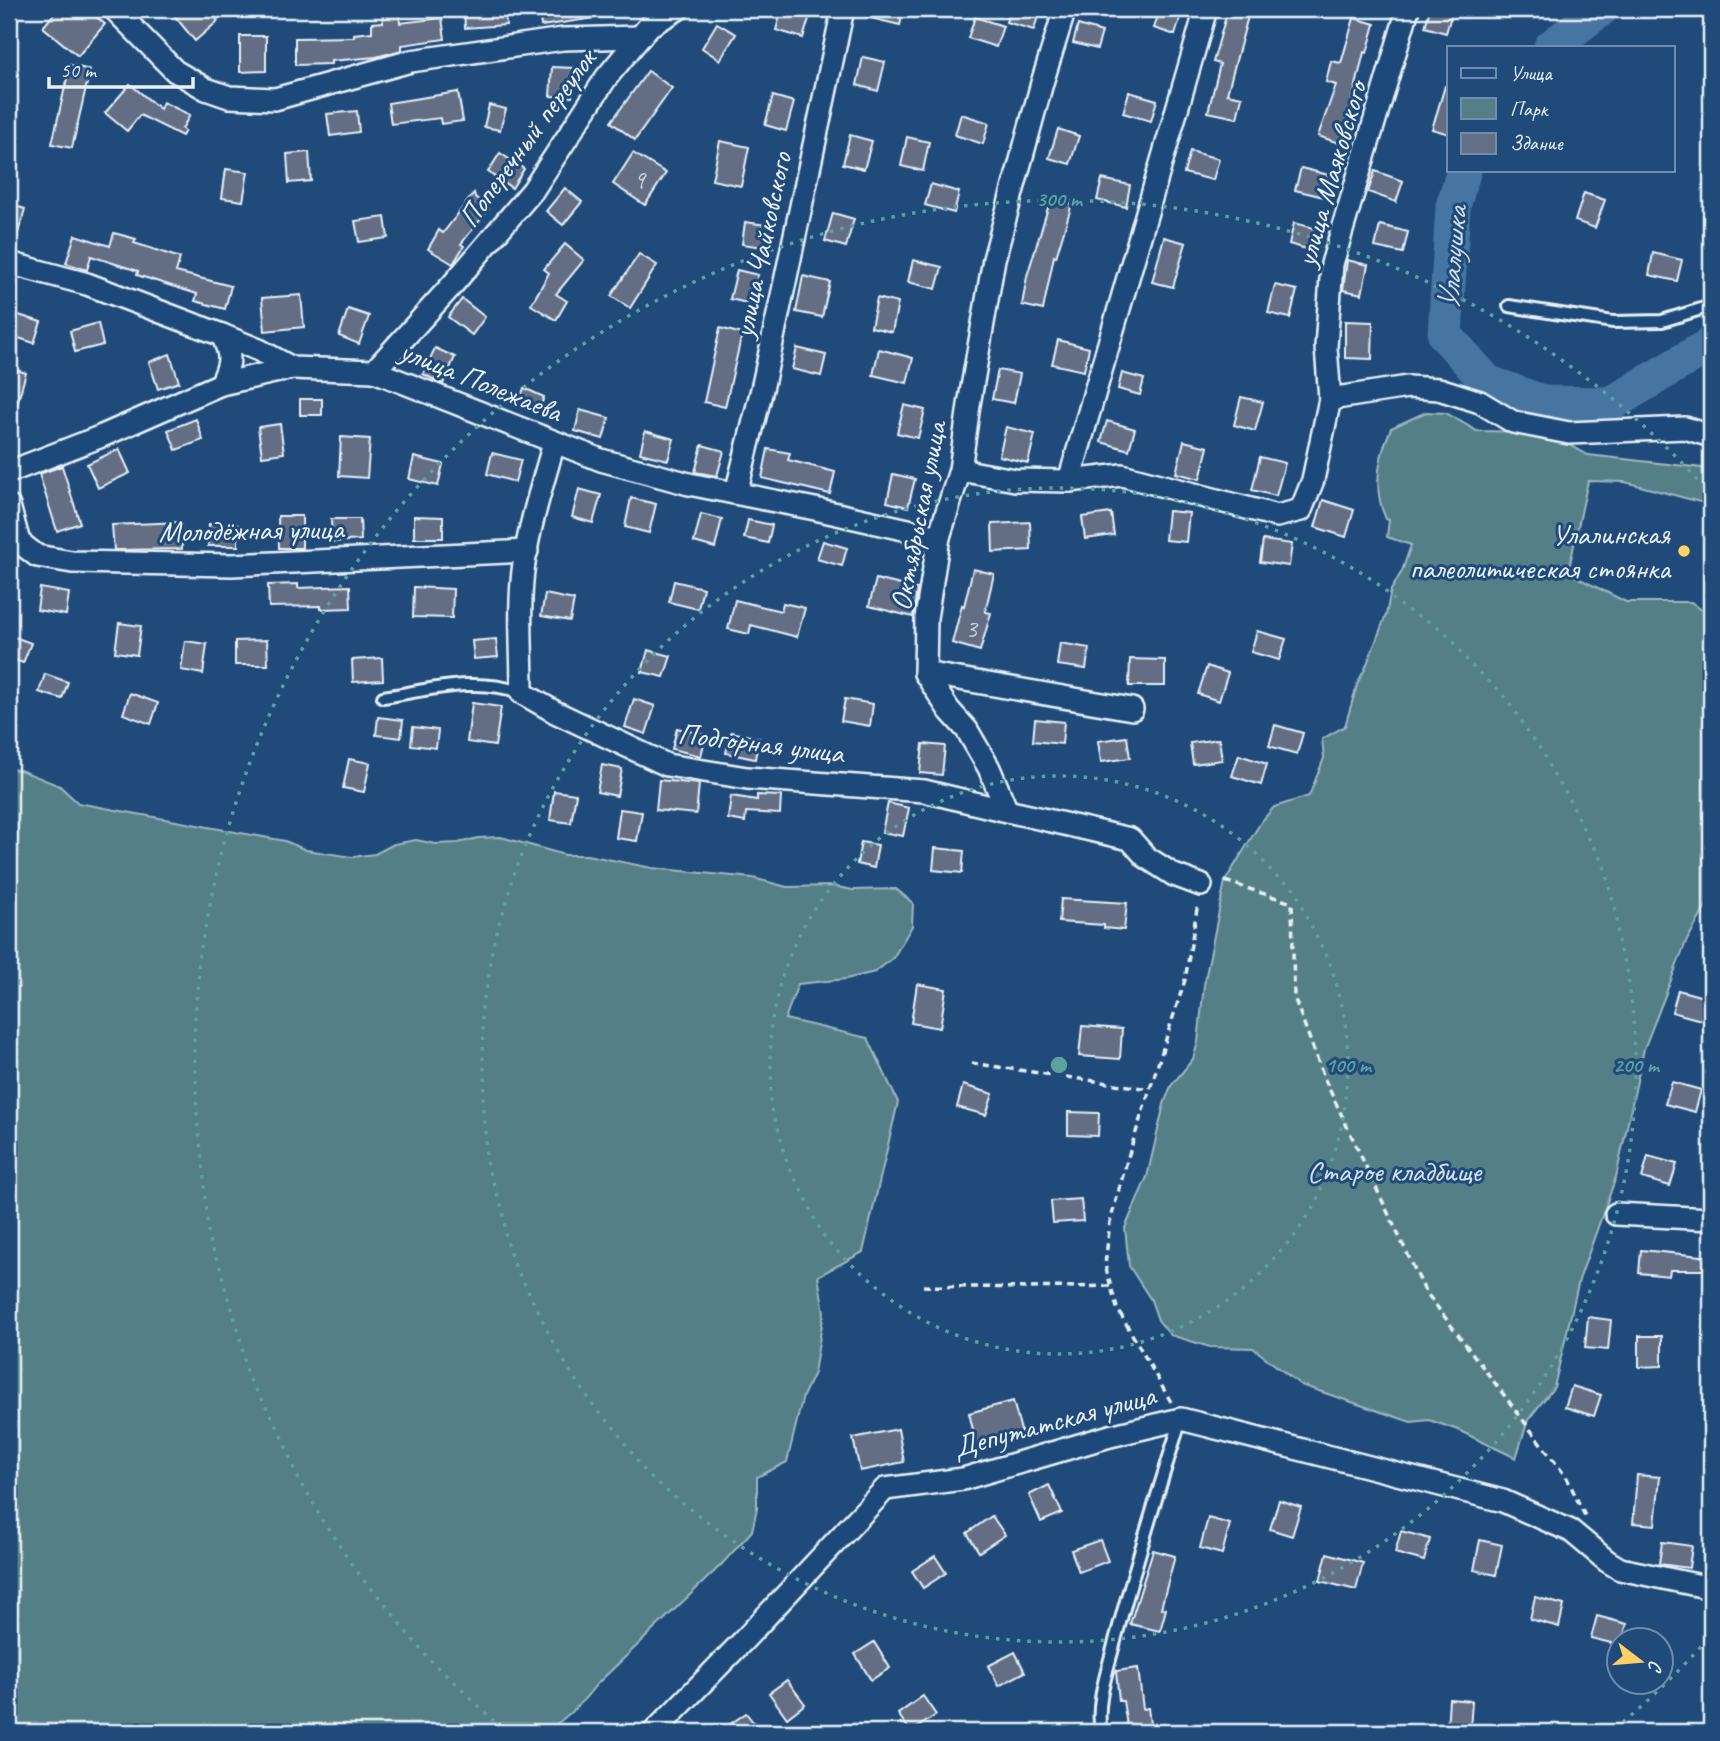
<svg xmlns="http://www.w3.org/2000/svg" width="1720" height="1741" font-family="Caveat,sans-serif">
<style>
.green{fill:#557f87;stroke:#9eb8c0;stroke-width:2}
.lines{fill:none;stroke-linecap:round;stroke-linejoin:round}
.river{stroke:#4674a2;stroke-width:35}
.building{fill:#646e84;stroke:#e8f1f8;stroke-width:2}
.service-casing{stroke:#e8f1f8;stroke-width:16}
.minor-casing{stroke:#e8f1f8;stroke-width:26}
.path{stroke:#e8f1f8;stroke-width:3.5;stroke-dasharray:7 5;stroke-linecap:butt}
.service{stroke:#1f4a7a;stroke-width:10}
.minor{stroke:#1f4a7a;stroke-width:21}
.ring{fill:none;stroke:#5ba19e;stroke-width:3.5;stroke-dasharray:3.5 7}
.poi-dot{fill:#ffd166;stroke:#1f4a7a;stroke-width:2.5}
.labels{text-anchor:middle;dominant-baseline:central;stroke-width:6;stroke-linejoin:round;paint-order:stroke}
.number-label{font-size:26px;fill:#c7d0db}
.street-label{font-size:30px;fill:#e8f1f8;stroke:#1f4a7a}
.poi-label{font-size:30px;fill:#e8f1f8;stroke:#1f4a7a;text-anchor:end}
.park-label{font-size:30px;fill:#d2e0e7;stroke:#1f4a7a}
.water-label{font-size:32px;font-style:italic;fill:#d0deeb;stroke:#1f4a7a}
.centre{fill:#5ba19e;stroke:#1f4a7a;stroke-width:3.5}
.ring-label{font-size:21px;text-anchor:middle;font-weight:bold;fill:#5ba19e;stroke:#1f4a7a;stroke-width:6;stroke-linejoin:round;paint-order:stroke}
</style>
<rect width="100%" height="100%" fill="#1f4a7a"/>
<filter id="ink" filterUnits="userSpaceOnUse"><feTurbulence type="fractalNoise" baseFrequency=".0143" numOctaves="2"/><feDisplacementMap in="SourceGraphic" scale="14" xChannelSelector="R" yChannelSelector="G"/><feConvolveMatrix kernelMatrix="1 2 1 2 8 2 1 2 1" color-interpolation-filters="sRGB"/></filter>
<g filter="url(#ink)">
<!-- green -->
<g class="green">
<path d="M1426,412L1446,413L1477,431L1533,432L1554,436L1588,455L1711,469V505L1625,482L1588,481L1568,573L1626,602H1691L1711,617V877L1707,905L1686,942L1644,1049L1616,1177L1579,1280L1554,1387L1528,1420L1516,1458L1458,1430L1429,1420L1411,1422L1301,1385L1253,1348L1210,1347L1170,1335L1158,1320L1151,1300L1129,1266L1125,1228L1147,1177L1164,1104L1171,1086L1193,1059L1198,1042L1204,985L1225,881L1261,822L1274,807L1309,796L1324,758L1322,739L1345,726L1358,682L1365,669L1386,615L1391,590L1402,571L1411,545L1387,537L1389,520L1386,519C1372,489 1378,458 1391,428Z"/>
<path d="M9,769L20,770L60,786L78,803L285,841L306,850L352,857L375,854L394,844L416,840L436,844L458,843L478,838L501,837L565,855H587L652,868L753,878L787,887L832,886L853,890L896,889L913,903L912,926L893,958L875,972L846,979L798,984L785,1019L868,1038L898,1102L863,1252L818,1276L824,1312L814,1373L803,1396L787,1462L757,1477V1508L752,1531L721,1565L596,1685C582,1704 566,1718 546,1732H9Z"/>
</g>
<g class="lines">
<!-- river -->
<g class="river">
<path d="M1551,47L1601,9"/>
<path d="M1464,170L1453,206L1445,335L1487,382L1545,403L1611,404L1711,344"/>
</g>
</g>
<!-- building -->
<g class="building">
<path d="M58,9H87L105,24L78,56L43,27Z"/>
<path d="M169,9H208L218,21L195,41Z"/>
<path d="M382,9H399L400,23L442,18L445,39L402,45V50L376,57L331,61V64L295,65V38L354,37V34L372,32V23L383,22Z"/>
<path d="M464,9H505L506,25L465,28Z"/>
<path d="M539,9H594L595,18L541,26Z"/>
<path d="M782,9H812L803,38L776,30Z"/>
<path d="M859,9H904L900,25L858,15Z"/>
<path d="M1010,9H1040L1034,30L1006,22Z"/>
<path d="M1160,9H1183L1175,35L1154,28Z"/>
<path d="M1228,9H1250L1227,94L1242,97L1237,118L1208,112L1220,64L1213,62Z"/>
<path d="M1430,9H1453L1446,33L1425,27Z"/>
<path d="M975,17L1003,26L996,47L968,38Z"/>
<path d="M1354,18L1375,24L1367,53L1364,52L1349,115L1339,143L1318,136L1336,85L1326,82L1331,61L1341,63Z"/>
<path d="M717,23L736,34L720,60L702,48Z"/>
<path d="M1078,25L1102,32L1097,49L1073,43Z"/>
<path d="M240,36H266V71L240,72Z"/>
<path d="M863,57L885,62L878,91L857,85Z"/>
<path d="M70,65L90,70L72,148L52,144Z"/>
<path d="M552,67L574,68L572,97L550,96Z"/>
<path d="M648,71L672,88L635,140L611,122Z"/>
<path d="M130,84L160,109L163,102L190,115L182,129L185,131L182,136L140,115L127,131L105,113Z"/>
<path d="M1445,86L1449,87V134L1432,129Z"/>
<path d="M458,92L463,121L441,124L440,118L391,124L388,103Z"/>
<path d="M1129,92L1157,100L1151,121L1123,113Z"/>
<path d="M773,96L794,102L786,131L765,125Z"/>
<path d="M489,105L506,109L500,130L484,127Z"/>
<path d="M357,111L359,132L330,136L327,114Z"/>
<path d="M961,114L989,123L983,144L955,135Z"/>
<path d="M1058,129L1079,136L1070,164L1049,158Z"/>
<path d="M850,135L872,141L864,169L843,164Z"/>
<path d="M907,137L929,142L923,171L901,166Z"/>
<path d="M720,141L749,147L741,186L712,180Z"/>
<path d="M1190,151L1219,159L1213,180L1184,173Z"/>
<path d="M309,152L311,181L289,183L287,154Z"/>
<path d="M500,153L524,169L512,188L488,172Z"/>
<path d="M633,153L666,173L645,205L613,184Z"/>
<path d="M1301,168L1329,175L1324,197L1295,190Z"/>
<path d="M226,169L248,172L243,201L222,198Z"/>
<path d="M1375,171L1403,181L1396,202L1368,192Z"/>
<path d="M1102,179L1130,185L1126,207L1097,200Z"/>
<path d="M931,184L959,192L954,213L925,205Z"/>
<path d="M565,188L582,202L563,225L546,211Z"/>
<path d="M474,193L475,197L489,209L461,244L464,246L453,264L428,249L439,230L443,233Z"/>
<path d="M1584,193L1605,200L1595,228L1575,221Z"/>
<path d="M1051,198L1072,204L1056,257L1054,256L1043,310L1022,305L1027,276Z"/>
<path d="M9,204L25,209L13,250H9Z"/>
<path d="M833,213L854,219L846,247L825,241Z"/>
<path d="M385,217L388,238L359,242L355,221Z"/>
<path d="M745,222L774,226L770,248L742,244Z"/>
<path d="M1294,223L1322,230L1317,252L1289,244Z"/>
<path d="M1380,225L1408,232L1403,253L1375,247Z"/>
<path d="M114,233L136,239L134,243L180,258L176,272L231,286L225,309L195,301L197,294L137,275L138,271L91,256L87,270L66,263L75,235L110,246Z"/>
<path d="M1164,237L1186,243L1173,287L1152,282Z"/>
<path d="M565,244L584,260L556,294L567,301L556,320L531,305L549,273L544,269Z"/>
<path d="M1653,253L1682,260L1677,281L1649,275Z"/>
<path d="M639,254L657,265L630,308L611,296Z"/>
<path d="M913,260L942,267L936,289L908,282Z"/>
<path d="M1347,260L1368,265L1362,294L1343,290Z"/>
<path d="M737,270L758,275L751,304L730,299Z"/>
<path d="M803,276L830,282L822,317L796,312Z"/>
<path d="M1275,285L1297,290L1290,318L1268,313Z"/>
<path d="M301,295L304,327L265,331L262,298Z"/>
<path d="M877,298L898,303L892,332L871,327Z"/>
<path d="M462,299L485,317L472,335L448,317Z"/>
<path d="M348,309L369,316L359,344L339,336Z"/>
<path d="M9,312L41,322L34,343L9,335Z"/>
<path d="M1345,321L1373,322L1372,359L1345,358Z"/>
<path d="M98,323L103,345L75,352L70,331Z"/>
<path d="M720,328L742,334L725,407L704,402Z"/>
<path d="M1058,340L1089,348L1084,371L1052,364Z"/>
<path d="M435,348L455,357L443,384L423,374Z"/>
<path d="M797,348L826,355L821,376L792,369Z"/>
<path d="M879,349L913,358L907,383L873,375Z"/>
<path d="M170,354L179,382L158,389L149,362Z"/>
<path d="M9,368L26,373L13,418L9,417Z"/>
<path d="M998,370L1020,374L1014,403L992,399Z"/>
<path d="M1122,373L1144,379L1140,395L1118,389Z"/>
<path d="M524,388L544,397L538,413L518,405Z"/>
<path d="M1241,397L1263,402L1255,431L1234,425Z"/>
<rect x="300" y="399" width="22" height="16"/>
<path d="M904,405L925,410L918,438L897,433Z"/>
<path d="M580,410L609,418L603,439L575,431Z"/>
<path d="M196,419L203,440L176,450L168,430Z"/>
<path d="M1107,421L1135,429L1129,450L1101,442Z"/>
<path d="M280,424L284,453L262,456L258,427Z"/>
<path d="M1006,427L1035,434L1028,463L999,456Z"/>
<path d="M645,431L674,439L668,460L640,453Z"/>
<path d="M341,437L370,439L367,478L339,476Z"/>
<path d="M1184,441L1208,447L1200,479L1176,473Z"/>
<path d="M702,445L724,451L717,476L695,472Z"/>
<path d="M119,449L130,473L98,488L87,464Z"/>
<path d="M768,449L790,453L788,460L835,472L830,494L762,478Z"/>
<path d="M492,453L521,460L515,482L487,474Z"/>
<path d="M414,457L443,464L438,486L409,479Z"/>
<path d="M1260,457L1285,463L1276,496L1252,490Z"/>
<path d="M62,466L80,523L57,531L39,474Z"/>
<path d="M893,474L915,479L908,507L887,502Z"/>
<path d="M579,489L601,495L593,523L572,517Z"/>
<path d="M631,498L656,504L649,533L625,527Z"/>
<path d="M1323,500L1354,510L1346,537L1315,527Z"/>
<path d="M1168,511L1189,513L1186,542L1165,540Z"/>
<path d="M1111,513L1114,535L1085,539L1082,517Z"/>
<path d="M701,514L722,519L715,548L694,542Z"/>
<path d="M278,516H302V548H279Z"/>
<path d="M414,516L443,517V538H414Z"/>
<path d="M331,519H360L361,540L332,542Z"/>
<path d="M748,520L772,525L768,543L744,538Z"/>
<path d="M181,522L182,549L114,550L112,525Z"/>
<path d="M1030,522L1031,550L993,552L992,524Z"/>
<path d="M209,524L238,525V546H208Z"/>
<path d="M1263,540L1292,544L1289,566L1260,562Z"/>
<path d="M823,541L847,548L842,566L817,559Z"/>
<path d="M973,569L994,574L985,612L991,613L980,651L952,643L962,605L964,606Z"/>
<path d="M876,579L917,589L913,617L869,606Z"/>
<path d="M674,581L703,588L698,609L669,602Z"/>
<path d="M298,584V588L350,586L351,608L321,609V606L269,607L268,585Z"/>
<path d="M414,587L453,589L452,618L413,617Z"/>
<path d="M40,588L69,593L66,615L37,610Z"/>
<path d="M545,594L574,600L570,621L541,616Z"/>
<path d="M735,600L781,611L783,603L805,608L797,637L751,625L749,634L728,629Z"/>
<path d="M119,623L141,626L137,655L115,652Z"/>
<path d="M1257,631L1286,639L1279,660L1251,652Z"/>
<path d="M9,635L31,643L23,663L9,658Z"/>
<path d="M496,639L498,657L474,659L472,641Z"/>
<path d="M267,640L268,665H235V641Z"/>
<path d="M185,641L207,644L203,674L181,670Z"/>
<path d="M1060,643L1089,648L1086,669L1057,665Z"/>
<path d="M648,650L671,656L664,677L642,672Z"/>
<path d="M382,658L383,680L353,682L352,660Z"/>
<path d="M1130,659L1165,660V686H1129Z"/>
<path d="M1207,666L1228,673L1219,701L1198,694Z"/>
<path d="M45,674L68,682L62,699L39,692Z"/>
<path d="M130,693L158,703L151,724L123,714Z"/>
<path d="M634,699L655,706L646,734L625,727Z"/>
<path d="M845,699L873,704L870,726L841,721Z"/>
<path d="M472,703L501,707L495,746L467,742Z"/>
<path d="M378,717L403,720L401,738L376,735Z"/>
<path d="M1035,719L1064,722L1062,744L1033,741Z"/>
<path d="M1275,725L1303,733L1297,754L1269,746Z"/>
<path d="M413,727L438,730L436,748L411,745Z"/>
<path d="M677,728L706,735L701,756L672,749Z"/>
<path d="M731,732L759,738L755,759L726,753Z"/>
<path d="M1127,737L1130,758L1101,762L1098,741Z"/>
<path d="M1219,739L1222,760L1193,764L1190,743Z"/>
<path d="M923,744L945,746L942,775L920,773Z"/>
<path d="M1239,755L1267,764L1261,785L1232,776Z"/>
<path d="M349,759L370,763L364,792L343,788Z"/>
<path d="M602,765L622,769L617,796L597,792Z"/>
<path d="M659,780L699,784L696,814L656,810Z"/>
<path d="M554,791L576,794L571,823L550,820Z"/>
<path d="M757,795L781,796L780,814L746,812L745,822L728,819L731,796L757,800Z"/>
<path d="M888,803L909,808L903,836L882,832Z"/>
<path d="M620,809L642,812L637,841L616,838Z"/>
<path d="M861,842L878,845L874,868L857,864Z"/>
<path d="M935,848L964,851L962,873L933,870Z"/>
<path d="M1061,899L1127,903L1124,930L1104,928V925L1059,922Z"/>
<path d="M917,984L946,989L940,1028L911,1023Z"/>
<path d="M1678,990L1707,998L1701,1020L1672,1012Z"/>
<path d="M1082,1026L1122,1029L1120,1059L1079,1056Z"/>
<path d="M1672,1082L1701,1090L1695,1112L1665,1104Z"/>
<path d="M963,1085L993,1094L986,1115L957,1107Z"/>
<path d="M1068,1112L1099,1113L1098,1136L1068,1135Z"/>
<path d="M1648,1156L1677,1164L1670,1186L1642,1178Z"/>
<path d="M1081,1199L1083,1221L1053,1223L1051,1201Z"/>
<path d="M1641,1250L1711,1257V1270H1670L1669,1276L1639,1273Z"/>
<path d="M1588,1317L1611,1320L1608,1350L1585,1348Z"/>
<path d="M1639,1336H1662V1366L1639,1367Z"/>
<path d="M1572,1386L1601,1395L1594,1416L1565,1407Z"/>
<path d="M1013,1401L1022,1434L977,1446L969,1413Z"/>
<path d="M898,1429L904,1462L860,1471L853,1438Z"/>
<path d="M1637,1475L1660,1477L1655,1525L1633,1523Z"/>
<path d="M1049,1485L1062,1513L1041,1522L1029,1495Z"/>
<path d="M1279,1500L1301,1507L1292,1536L1270,1529Z"/>
<path d="M992,1516L1005,1535L979,1552L967,1533Z"/>
<path d="M1208,1518L1230,1524L1222,1554L1200,1548Z"/>
<path d="M1401,1531L1430,1539L1424,1561L1395,1553Z"/>
<path d="M1100,1540L1108,1561L1079,1572L1071,1550Z"/>
<path d="M1480,1540L1502,1545L1496,1575L1474,1570Z"/>
<path d="M1662,1542L1692,1546L1689,1568L1659,1564Z"/>
<path d="M1153,1550L1175,1556L1161,1608L1166,1609L1160,1631L1130,1624Z"/>
<path d="M1327,1553L1363,1563L1356,1590L1320,1581Z"/>
<path d="M935,1556L946,1573L923,1588L912,1571Z"/>
<path d="M1535,1597L1564,1605L1559,1627L1530,1619Z"/>
<path d="M1597,1616L1627,1624L1622,1640H1619V1645L1591,1638Z"/>
<path d="M874,1642L890,1668L871,1680L855,1654Z"/>
<path d="M1015,1652L1025,1672L999,1686L988,1666Z"/>
<path d="M1138,1668L1143,1709L1148,1708L1151,1732H1128L1123,1701H1119L1116,1671Z"/>
<path d="M787,1680L805,1704L787,1718L769,1693Z"/>
<path d="M923,1696L936,1715L911,1732L898,1714Z"/>
<path d="M1449,1699L1472,1701L1470,1731L1447,1729Z"/>
<path d="M746,1713L761,1732H719Z"/>
</g>
<g class="lines">
<defs>
<g id="service">
<path d="M1509,306L1613,322L1662,321L1711,306"/>
<path d="M383,697C430,690 477,676 522,693"/>
<path d="M1101,1732C1095,1702 1109,1666 1116,1637C1136,1563 1158,1491 1181,1419"/>
</g>
<g id="minor">
<path d="M114,9L175,71L206,89L229,97L275,99L411,61L563,39L640,37"/>
<path d="M1065,9L1042,83L994,259L969,405L960,470L939,537L926,618L925,673L949,710L967,730L989,768L1007,811L1130,839L1146,857L1174,875L1201,885"/>
<path d="M9,263L87,284L222,335L259,350L292,368L374,371L601,460L689,484L815,509L939,537"/>
<path d="M374,371L453,284L533,190L606,78L649,26L678,9"/>
<path d="M221,384C231,363 232,356 222,335"/>
<path d="M1330,399L1408,387L1439,389L1480,402L1513,422L1569,433L1685,428L1711,436"/>
<path d="M554,443C543,483 530,522 524,563C518,605 522,650 522,693L555,712L667,765L747,778L924,791L1007,811"/>
<path d="M960,470L1015,480L1069,481L1122,475L1277,516L1301,510L1313,480L1330,399L1326,347L1332,264L1408,9"/>
<path d="M9,472L102,436L221,384L292,368"/>
<path d="M1069,481L1206,9"/>
<path d="M736,493L763,385L843,9"/>
<path d="M9,506L19,542L37,556L72,562L232,565L527,551"/>
<path d="M925,673L1132,709"/>
<path d="M1616,1214L1711,1219"/>
<path d="M654,1732L743,1641L885,1489L963,1479L1110,1436L1181,1419L1503,1501L1571,1531L1607,1561L1620,1569L1711,1588"/>
</g>
</defs>
<!-- service casing -->
<use href="#service" class="service-casing"/>
<!-- minor casing -->
<use href="#minor" class="minor-casing"/>
<!-- path -->
<g class="path">
<path d="M1225,881L1292,903L1294,997L1325,1080L1425,1291L1567,1478L1585,1516"/>
<path d="M971,1063L1149,1089"/>
<path d="M923,1286L1026,1288L1111,1286"/>
<path d="M1171,1402L1117,1308L1105,1265L1110,1222L1128,1157L1185,980L1198,903"/>
</g>
<!-- service -->
<use href="#service" class="service"/>
<!-- minor -->
<use href="#minor" class="minor"/>
</g>
</g>
<!-- distance rings -->
<g class="ring">
<circle cx="1059" cy="1065" r="289"/>
<circle cx="1059" cy="1065" r="577"/>
<path d="M1708 1639A866 866 0 0 1 1616 1728M502 1728A866 866 0 1 1 1708 491"/>
</g>
<!-- markers -->
<circle class="poi-dot" cx="1684" cy="551" r="7"/>
<g class="labels">
<!-- number labels -->
<g class="number-label">
<text x="639" y="179">9</text>
<text x="971" y="628">3</text>
</g>
<!-- street labels -->
<g class="street-label">
<text transform="translate(527 138) rotate(-54)">Поперечный переулок</text>
<text transform="translate(1331 174) rotate(-74)">улица Маяковского</text>
<text transform="translate(762 245) rotate(-78)">улица Чайковского</text>
<text transform="translate(481 381) rotate(22)">улица Полежаева</text>
<text transform="translate(918 516) rotate(-79)">Октябрьская улица</text>
<text transform="translate(251 530) rotate(-1)">Молодёжная улица</text>
<text transform="translate(761 743) rotate(7)">Подгорная улица</text>
<text transform="translate(1054 1421) rotate(-15)">Депутатская улица</text>
</g>
<!-- poi labels -->
<g class="poi-label">
<text x="1670" y="534">Улалинская<tspan x="1670" dy="34">палеолитическая стоянка</tspan></text>
</g>
<!-- park labels -->
<g class="park-label">
<text x="1394" y="1171">Старое кладбище</text>
</g>
<!-- water labels -->
<g class="water-label">
<text transform="translate(1452 259) rotate(-85)">Улалушка</text>
</g>
</g>
<circle cx="1059" cy="1065" r="10" class="centre"/>
<g class="ring-label">
<text x="1059" y="206">300 m</text>
<text x="1348" y="1072">100 m</text>
<text x="1636" y="1072">200 m</text>
</g>
<!-- margin -->
<rect width="1720" height="1741" fill="none" stroke="#1f4a7a" stroke-width="35"/>
<rect x="18" y="18" width="1685" height="1706" fill="none" stroke="#e8f1f8" stroke-width="2.5" filter="url(#ink)"/>
<!-- legend -->
<rect x="1447" y="46" width="228" height="126" fill="#1f4a7a" stroke="#6f8dac" stroke-width="2"/>
<rect x="1461" y="68" width="35" height="10" fill="#1f4a7a" stroke="#6f8dac" stroke-width="2"/>
<text x="1510" y="80" font-size="21" fill="#e8f1f8">Улица</text>
<rect x="1461" y="98" width="35" height="21" fill="#557f87" stroke="#6f8dac" stroke-width="2"/>
<text x="1510" y="116" font-size="21" fill="#e8f1f8">Парк</text>
<rect x="1461" y="133" width="35" height="21" fill="#646e84" stroke="#6f8dac" stroke-width="2"/>
<text x="1510" y="150" font-size="21" fill="#e8f1f8">Здание</text>
<!-- north arrow -->
<g transform="translate(1640 1661) rotate(106)"><circle r="33" fill="#1f4a7a" stroke="#6f8dac" stroke-width="2"/>
<path d="M0-5L12 26L0 18L-12 26Z" fill="#ffd166"/>
<text y="-10" font-size="19" font-weight="bold" text-anchor="middle" fill="#e8f1f8">С</text>
</g>
<!-- scale -->
<path d="M49 77v10h144v-10" fill="none" stroke="#e8f1f8" stroke-width="3.5"/>
<text x="60" y="77" font-size="21" fill="#e8f1f8" stroke="#1f4a7a" stroke-width="5" paint-order="stroke">50 m</text>
</svg>
